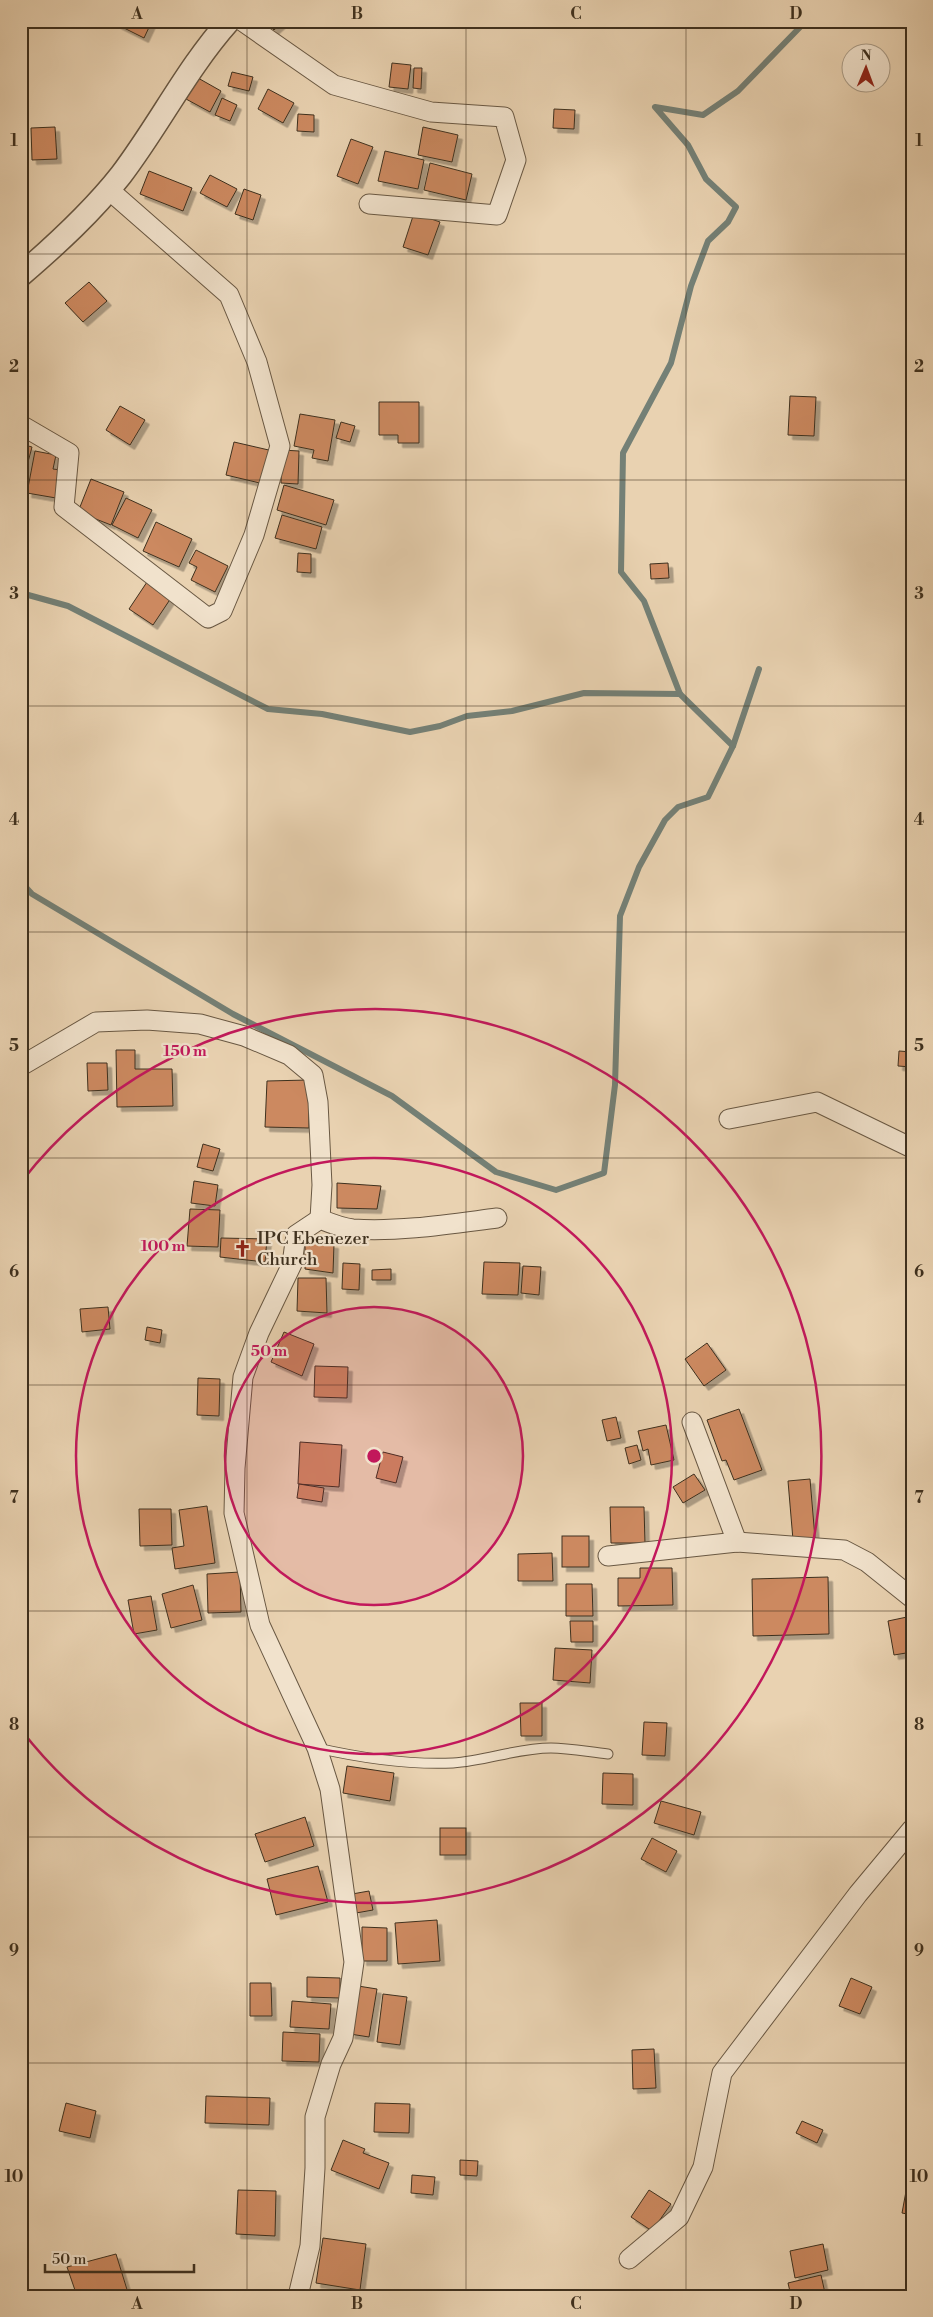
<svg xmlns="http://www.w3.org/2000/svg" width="933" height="2317" font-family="'Libre Bodoni',serif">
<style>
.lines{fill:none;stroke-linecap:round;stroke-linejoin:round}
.stream{stroke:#748076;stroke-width:6}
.building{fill:#cc8961;stroke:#3e301e;filter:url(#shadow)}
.service-casing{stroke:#695843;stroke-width:11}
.minor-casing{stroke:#695843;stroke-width:21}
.tertiary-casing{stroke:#695843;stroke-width:25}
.service{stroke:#f1e2cc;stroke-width:9}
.minor{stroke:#f1e2cc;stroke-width:19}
.tertiary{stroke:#f1e2cc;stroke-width:22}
.grid{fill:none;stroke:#3e301e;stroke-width:1;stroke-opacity:0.55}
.ring{fill:none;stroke:#c2185b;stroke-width:2.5}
.labels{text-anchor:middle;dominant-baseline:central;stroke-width:4.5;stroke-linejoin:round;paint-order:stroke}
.poi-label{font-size:18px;fill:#3e301e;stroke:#f1e2cc;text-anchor:start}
.centre{fill:#c2185b;stroke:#f1e2cc;stroke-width:2.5}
.ring-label{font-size:15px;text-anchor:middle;font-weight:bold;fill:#c2185b;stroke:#f1e2cc;stroke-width:4.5;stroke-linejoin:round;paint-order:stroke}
.neatline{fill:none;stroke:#3e301e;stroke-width:2}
.grid-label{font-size:16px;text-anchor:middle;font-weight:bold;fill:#3e301e}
</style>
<defs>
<filter id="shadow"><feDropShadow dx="4.5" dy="4.5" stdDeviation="0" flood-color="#0004"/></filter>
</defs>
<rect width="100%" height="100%" fill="#e9d2b1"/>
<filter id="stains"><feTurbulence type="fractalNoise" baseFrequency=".004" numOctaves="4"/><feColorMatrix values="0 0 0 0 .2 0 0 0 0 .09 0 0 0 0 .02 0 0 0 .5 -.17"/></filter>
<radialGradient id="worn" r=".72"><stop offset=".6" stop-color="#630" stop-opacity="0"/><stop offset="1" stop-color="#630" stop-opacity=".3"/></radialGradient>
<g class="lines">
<!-- stream -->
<g class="stream">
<path d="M21,593L68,606L268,709L322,714L410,732L440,726L467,716L512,711L584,693L680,694L733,746"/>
<path d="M680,694L644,601L621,572L623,453L671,363L691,286L708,241L728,222L736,207L706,179L688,145L655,107L703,115L738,91L806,21"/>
<path d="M21,882L32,894L233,1014L392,1096L496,1172L556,1190L604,1173L615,1085L620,916L639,867L665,820L678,807L708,797L733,746L759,669"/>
</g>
</g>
<!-- building -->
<g class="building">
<path d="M118,21H152L144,38L116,24Z"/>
<path d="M266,21H284L274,30Z"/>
<path d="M392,63L411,65L408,89L389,87Z"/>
<path d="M414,68H422L421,89L413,88Z"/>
<path d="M232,72L253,77L249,91L228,86Z"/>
<path d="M198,78L221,91L210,112L186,99Z"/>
<path d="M268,89L294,103L283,123L258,109Z"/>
<path d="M222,98L237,105L230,121L215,115Z"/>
<path d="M554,109L575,110L574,129L553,128Z"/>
<path d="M298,114L314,115V132L297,131Z"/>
<path d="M55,127L57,159L32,160L31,128Z"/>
<path d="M423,127L458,135L452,162L418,155Z"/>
<path d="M351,139L373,147L358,184L337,176Z"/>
<path d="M385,151L424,160L418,189L378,181Z"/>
<path d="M430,163L472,174L466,200L424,190Z"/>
<path d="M149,171L192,188L183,211L140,194Z"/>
<path d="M210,175L237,189L227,207L200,193Z"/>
<path d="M244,189L261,195L253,220L235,214Z"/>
<path d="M414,213L440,222L428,255L403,247Z"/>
<path d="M89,282L107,301L83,322L65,303Z"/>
<path d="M790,396L816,397L814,436L788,435Z"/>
<path d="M379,402H419V443H398V435H379Z"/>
<path d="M120,406L145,420L130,445L106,430Z"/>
<path d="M300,414L335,420L328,461L312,458L314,450L294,446Z"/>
<path d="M341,422L355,426L350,442L336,438Z"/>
<path d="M234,442L273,451L264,484L226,475Z"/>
<path d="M21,444L32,447L23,481L21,480Z"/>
<path d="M282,450L299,451L298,484L281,483Z"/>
<path d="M35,451L56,455L53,469L61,470L56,498L27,493Z"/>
<path d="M91,479L124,492L111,525L78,512Z"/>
<path d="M284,485L334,500L326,525L277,510Z"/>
<path d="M126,498L152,510L138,538L112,525Z"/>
<path d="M282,515L322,527L316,549L275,538Z"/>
<path d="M156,522L192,539L179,567L143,551Z"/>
<path d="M196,550L228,566L215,592L191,580L197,567L189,563Z"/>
<path d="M298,553L311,554V573L297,572Z"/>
<path d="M668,563L669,578L651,579L650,564Z"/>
<path d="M147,582L171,598L153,625L129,609Z"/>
<path d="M116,1050H135V1069H172L173,1106L117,1107Z"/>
<path d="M899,1051L912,1052V1067L898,1066Z"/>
<path d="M87,1063H107L108,1090L88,1091Z"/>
<path d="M308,1080L309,1128L265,1127L267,1081Z"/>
<path d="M203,1144L220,1149L213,1171L197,1167Z"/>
<path d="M194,1181L218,1185L215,1206L191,1203Z"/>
<path d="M337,1183L381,1186L377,1209L337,1208Z"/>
<path d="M190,1209L220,1210L218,1247L187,1246Z"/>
<path d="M221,1238L267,1239L265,1262L220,1257Z"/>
<path d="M305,1242L334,1244L333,1273L305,1269Z"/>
<path d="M484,1262L520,1263L518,1295L482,1294Z"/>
<path d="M343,1263L360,1264L359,1290L342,1289Z"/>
<path d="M523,1266L541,1267L539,1295L521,1293Z"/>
<path d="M391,1269V1280H372V1270Z"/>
<path d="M298,1278H326L327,1313L297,1311Z"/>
<path d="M108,1307L110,1329L82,1332L80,1309Z"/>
<path d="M147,1327L162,1330L160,1343L145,1340Z"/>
<path d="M284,1332L314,1344L302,1376L271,1362Z"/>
<path d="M707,1343L726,1370L704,1386L685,1359Z"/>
<path d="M315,1366L348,1367L347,1398L314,1397Z"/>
<path d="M198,1378L220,1379L219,1416L197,1415Z"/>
<path d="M739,1409L762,1470L734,1480L726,1460L722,1461L707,1420Z"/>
<path d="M616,1417L621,1438L607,1441L602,1420Z"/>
<path d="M666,1425L674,1460L651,1465L648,1449L643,1451L638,1431Z"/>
<path d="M300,1442L342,1445L339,1487L298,1484Z"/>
<path d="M637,1445L641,1460L629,1464L625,1448Z"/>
<path d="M383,1452L403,1457L396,1483L376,1478Z"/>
<path d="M694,1474L705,1490L683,1503L673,1487Z"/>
<path d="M810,1479L815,1538L793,1540L788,1481Z"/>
<path d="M299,1484L324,1488L322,1502L297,1498Z"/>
<path d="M207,1506L215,1563L175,1569L172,1548L184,1546L179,1510Z"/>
<path d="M610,1507H644L645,1543H611Z"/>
<path d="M139,1509H171L172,1545L140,1546Z"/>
<rect x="562" y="1536" width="27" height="31"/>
<path d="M552,1553L553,1581H518V1554Z"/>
<path d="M640,1568H672L673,1605L618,1606V1578H640Z"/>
<path d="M240,1572L241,1612L208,1613L207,1574Z"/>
<path d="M828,1577L829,1634L753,1636L752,1579Z"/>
<path d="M566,1584H592L593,1616H566Z"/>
<path d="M193,1585L202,1620L171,1628L162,1594Z"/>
<path d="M151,1596L157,1630L134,1634L128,1600Z"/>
<path d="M907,1617L912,1652L894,1655L888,1621Z"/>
<path d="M570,1621H593V1642H571Z"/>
<path d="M555,1648L592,1650L590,1683L553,1680Z"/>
<path d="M520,1703H542V1736H521Z"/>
<path d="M644,1722L667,1723L665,1756L642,1755Z"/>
<path d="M347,1766L394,1773L390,1801L343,1793Z"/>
<path d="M603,1773L633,1774V1805L602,1804Z"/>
<path d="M661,1801L701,1812L694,1835L654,1823Z"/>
<path d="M305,1817L314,1846L265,1862L255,1834Z"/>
<rect x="440" y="1828" width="26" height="27"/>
<path d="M652,1838L677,1851L666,1872L641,1859Z"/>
<path d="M318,1866L328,1902L276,1915L267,1879Z"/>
<path d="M369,1891L373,1910L356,1913L352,1894Z"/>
<path d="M437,1920L440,1961L398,1964L395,1923Z"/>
<path d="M362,1927L387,1928V1961H362Z"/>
<path d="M307,1977L340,1978V1998L307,1997Z"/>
<path d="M851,1978L872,1987L860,2014L839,2006Z"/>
<path d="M250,1983H271L272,2016H250Z"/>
<path d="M358,1986L377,1989L369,2037L350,2034Z"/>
<path d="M383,1994L407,1997L400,2045L377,2042Z"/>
<path d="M292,2001L331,2004L329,2029L290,2027Z"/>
<path d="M283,2032L320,2034L319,2062L282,2061Z"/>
<path d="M654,2049L656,2088L633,2089L632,2050Z"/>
<path d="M206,2096L270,2098L269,2125L205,2123Z"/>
<path d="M66,2103L96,2111L90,2138L59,2131Z"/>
<path d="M375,2103L410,2104L409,2133L374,2132Z"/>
<path d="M802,2121L823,2130L817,2143L796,2133Z"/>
<path d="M343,2140L365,2149L363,2153L389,2163L379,2189L331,2170Z"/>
<path d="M460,2160L478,2161L477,2176L460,2175Z"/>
<path d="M412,2175L435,2177L433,2195L411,2193Z"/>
<path d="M909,2175L912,2176V2215L902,2213Z"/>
<path d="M238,2190L276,2191L275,2236L236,2234Z"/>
<path d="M649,2190L671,2204L652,2231L631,2217Z"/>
<path d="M323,2238L366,2244L360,2290L316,2283Z"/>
<path d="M823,2244L828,2270L795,2278L790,2251Z"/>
<path d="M116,2254L129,2296H77L67,2267Z"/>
<path d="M821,2275L825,2293L812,2296H791L788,2283Z"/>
</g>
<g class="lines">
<defs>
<path id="service" d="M317,1748C361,1758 407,1765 453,1763C486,1761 517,1748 551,1748C569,1748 589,1752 608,1754"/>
<g id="minor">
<path d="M242,21L334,85L431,112L504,117L516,160L497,215L369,204"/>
<path d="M21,425L69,453L64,507L208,618L222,611L254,535L280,446L257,362L229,295L108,189"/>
<path d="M21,1066L96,1022L147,1020L200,1024L244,1036L289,1055L313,1075L318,1102L322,1185L320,1219"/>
<path d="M729,1119L817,1102L912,1148"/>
<path d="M692,1422L737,1542"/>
<path d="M608,1556L737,1542L844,1550L867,1562L912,1598"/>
<path d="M629,2259L679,2217L703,2167L722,2073L858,1894L912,1829"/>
<path d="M298,2296L310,2246L315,2168V2117L331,2064L343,2038L354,1962L330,1789L317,1748L260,1625L234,1513L235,1468L243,1377L259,1333L292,1264L296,1235L320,1219C330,1223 342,1228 353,1229C401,1232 450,1224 497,1218"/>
</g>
<path id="tertiary" d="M21,275C57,244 92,212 121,175C159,125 187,68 229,21"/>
</defs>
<!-- service casing -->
<use href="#service" class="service-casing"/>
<!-- minor casing -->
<use href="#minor" class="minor-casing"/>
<!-- tertiary casing -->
<use href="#tertiary" class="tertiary-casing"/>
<!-- service -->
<use href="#service" class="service"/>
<!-- minor -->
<use href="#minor" class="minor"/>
<!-- tertiary -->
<use href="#tertiary" class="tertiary"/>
</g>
<!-- grid -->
<path class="grid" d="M247,21V2296M466,21V2296M686,21V2296M21,254H912M21,480H912M21,706H912M21,932H912M21,1158H912M21,1385H912M21,1611H912M21,1837H912M21,2063H912"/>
<!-- distance rings -->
<circle cx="374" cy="1456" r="149" fill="#c2185b" fill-opacity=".12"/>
<g class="ring">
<circle cx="374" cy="1456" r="149"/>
<circle cx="374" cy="1456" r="298"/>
<path d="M22 1181A447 447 0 1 1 22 1731"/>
</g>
<!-- icons -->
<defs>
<symbol id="church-bare" viewBox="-9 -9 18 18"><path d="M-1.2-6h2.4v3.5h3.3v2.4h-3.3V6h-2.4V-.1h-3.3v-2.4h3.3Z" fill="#8f2418" stroke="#f1e2cc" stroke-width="2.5" paint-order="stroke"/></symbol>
</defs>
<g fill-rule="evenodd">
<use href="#church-bare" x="230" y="1236" width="25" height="25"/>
</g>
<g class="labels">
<!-- poi labels -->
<g class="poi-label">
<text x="257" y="1238">IPC Ebenezer<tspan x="257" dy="21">Church</tspan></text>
</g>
</g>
<circle cx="374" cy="1456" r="8" class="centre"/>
<g class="ring-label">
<text x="185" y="1056">150 m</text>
<text x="163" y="1251">100 m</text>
<text x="269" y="1356">50 m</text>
</g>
<!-- margin -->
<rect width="933" height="2317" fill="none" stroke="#e9d2b1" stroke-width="55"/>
<!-- north arrow -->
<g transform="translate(866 68) rotate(1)"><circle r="24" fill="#f1e2cc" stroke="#a99b86"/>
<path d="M0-4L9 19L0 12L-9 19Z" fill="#8f2418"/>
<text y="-8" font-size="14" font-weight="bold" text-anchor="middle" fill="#3e301e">N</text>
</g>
<!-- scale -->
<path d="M45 2264v8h149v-8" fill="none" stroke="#3e301e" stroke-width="2.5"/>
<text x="52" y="2264" font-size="15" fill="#3e301e" stroke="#f1e2cc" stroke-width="4" paint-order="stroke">50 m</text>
<rect x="28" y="28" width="878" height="2262" class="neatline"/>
<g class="grid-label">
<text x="137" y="19">A</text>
<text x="357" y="19">B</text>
<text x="576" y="19">C</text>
<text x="796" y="19">D</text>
<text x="14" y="146">1</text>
<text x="919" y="146">1</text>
<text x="14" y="372">2</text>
<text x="919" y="372">2</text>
<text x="14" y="599">3</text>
<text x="919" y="599">3</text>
<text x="14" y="825">4</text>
<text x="919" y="825">4</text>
<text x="14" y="1051">5</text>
<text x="919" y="1051">5</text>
<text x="14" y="1277">6</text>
<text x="919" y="1277">6</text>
<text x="14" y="1503">7</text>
<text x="919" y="1503">7</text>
<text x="14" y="1730">8</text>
<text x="919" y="1730">8</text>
<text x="14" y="1956">9</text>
<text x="919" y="1956">9</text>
<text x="14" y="2182">10</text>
<text x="919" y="2182">10</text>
<text x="137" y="2309">A</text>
<text x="357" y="2309">B</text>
<text x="576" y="2309">C</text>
<text x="796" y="2309">D</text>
</g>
<rect width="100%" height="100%" filter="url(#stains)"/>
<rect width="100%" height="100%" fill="url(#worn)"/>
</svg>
